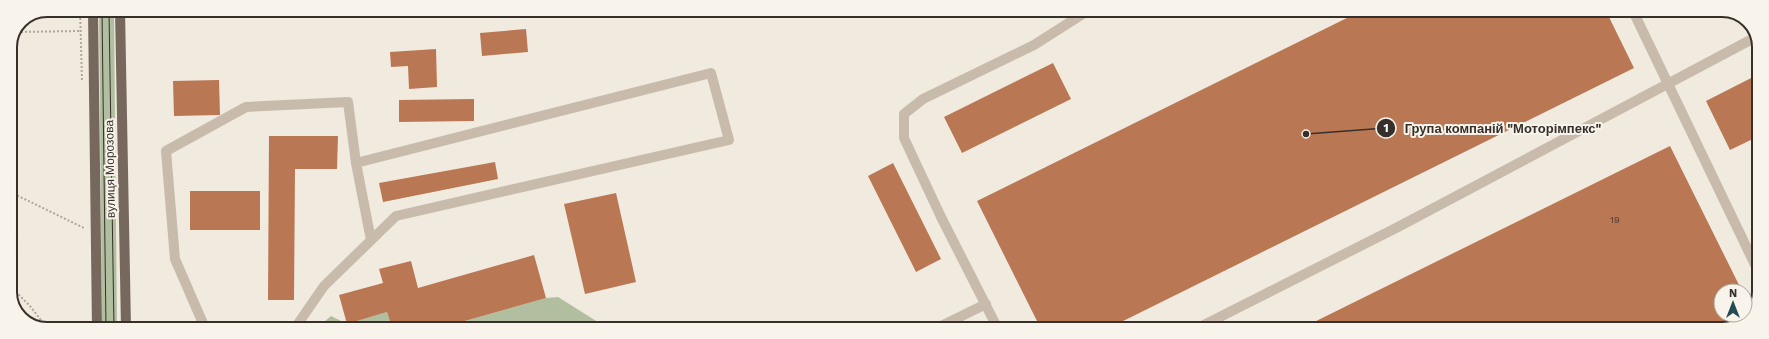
<svg xmlns="http://www.w3.org/2000/svg" width="1769" height="339" font-family="'Work Sans',sans-serif">
<style>
.green{fill:#b1bea0}
.building{fill:#ba7753}
.lines{fill:none;stroke-linecap:round;stroke-linejoin:round}
.path{stroke:#b3a696;stroke-width:2;stroke-dasharray:2 2;stroke-linecap:butt}
.minor{stroke:#c8bbac;stroke-width:10}
.major{stroke:#77685d;stroke-width:10}
.tram{stroke:#362f2a;stroke-width:1}
.labels{text-anchor:middle;dominant-baseline:central;stroke-width:4;stroke-linejoin:round;paint-order:stroke}
.number-label{font-size:10px;fill:#574134}
.street-label{font-size:12px;fill:#362f2a;stroke:#f8f4eb}
.rim{fill:none;stroke:#362f2a;stroke-width:2}
.leader{fill:none;stroke:#362f2a;stroke-width:1.5}
.callout-dot{fill:#362f2a;stroke:#f8f4eb;stroke-width:1.5}
.mark-label{font-size:12px;text-anchor:middle;font-weight:bold;fill:#fff}
.callout-label{font-size:13px;text-anchor:middle;font-weight:bold;fill:#362f2a;stroke:#f8f4eb;stroke-width:4;stroke-linejoin:round;paint-order:stroke}
</style>
<rect width="100%" height="100%" fill="#f0eadf"/>
<!-- green -->
<g class="green">
<path d="M99,10H114L117,328H102Z"/>
<path d="M10,185H13L14,305L10,296Z"/>
<path d="M558,297L609,329L440,328L546,298Z"/>
<path d="M387,312L392,328H317L331,316L347,324Z"/>
</g>
<!-- building -->
<g class="building">
<path d="M1361,11H1606L1634,68L1107,329H1041L977,201Z"/>
<path d="M526,29L528,52L482,56L480,33Z"/>
<path d="M436,49L437,87L409,89L408,66L391,67L390,52Z"/>
<path d="M1053,63L1071,99L962,153L944,117Z"/>
<path d="M1759,74V136L1730,150L1706,101Z"/>
<path d="M219,80L220,115L174,116L173,81Z"/>
<path d="M474,99V121L399,122V100Z"/>
<path d="M269,136H338L337,169H295L294,300H268Z"/>
<path d="M1670,146L1742,291H1721V315H1745V297L1752,310L1746,320L1722,329H1300Z"/>
<path d="M495,162L498,179L383,202L379,183Z"/>
<path d="M893,163L941,259L916,272L868,176Z"/>
<rect x="190" y="191" width="70" height="39"/>
<path d="M616,193L636,282L585,294L564,204Z"/>
<path d="M534,255L546,298L440,328H392L387,312L347,324L339,295L383,283L379,269L411,261L418,288Z"/>
</g>
<g class="lines">
<!-- path -->
<g class="path">
<path d="M80,10L82,81"/>
<path d="M17,32L80,31"/>
<path d="M10,192L84,228"/>
<path d="M10,286L30,306L47,328"/>
</g>
<!-- minor -->
<g class="minor">
<path d="M1633,11L1758,271"/>
<path d="M356,163L371,240"/>
<path d="M205,328L175,259L166,151L246,107L348,102L356,163L711,73L729,140L396,216L324,286L295,328"/>
<path d="M935,329L986,304"/>
<path d="M998,329L941,217L904,138V114L923,99L1034,45L1089,10"/>
<path d="M1196,329L1398,227L1756,37"/>
</g>
<!-- major -->
<g class="major">
<path d="M93,10L97,328"/>
<path d="M120,10L126,328"/>
</g>
<!-- tram -->
<g class="tram">
<path d="M102,10L106,328"/>
<path d="M109,10L114,328"/>
</g>
</g>
<g class="labels">
<!-- number labels -->
<g class="number-label">
<text x="1615" y="219">19</text>
</g>
<!-- street labels -->
<g class="street-label">
<text transform="translate(110 169) rotate(-91)">вулиця Морозова</text>
</g>
</g>
<!-- crop -->
<path d="M0 0H1769V339H0ZM47 17H1722A30 30 0 0 1 1752 47V292A30 30 0 0 1 1722 322H47A30 30 0 0 1 17 292V47A30 30 0 0 1 47 17Z" fill="#f8f4eb" fill-rule="evenodd"/>
<path class="rim" d="M47 17H1722A30 30 0 0 1 1752 47V292A30 30 0 0 1 1722 322H47A30 30 0 0 1 17 292V47A30 30 0 0 1 47 17Z"/>
<!-- callouts -->
<path class="leader" d="M1306 134L1386 128"/>
<g class="callout-dot">
<circle cx="1306" cy="134" r="4"/>
<circle cx="1386" cy="128" r="10"/>
</g>
<g class="mark-label">
<text x="1386" y="132">1</text>
</g>
<g class="callout-label">
<text x="1503" y="133">Група компаній "Моторімпекс"</text>
</g>
<!-- north arrow -->
<g transform="translate(1733 303)"><circle r="19" fill="#f8f4eb" stroke="#aaa59e"/>
<path d="M0-3L7 15L0 10L-7 15Z" fill="#234b54"/>
<text y="-6" font-size="11" font-weight="bold" text-anchor="middle" fill="#362f2a">N</text>
</g>
</svg>
